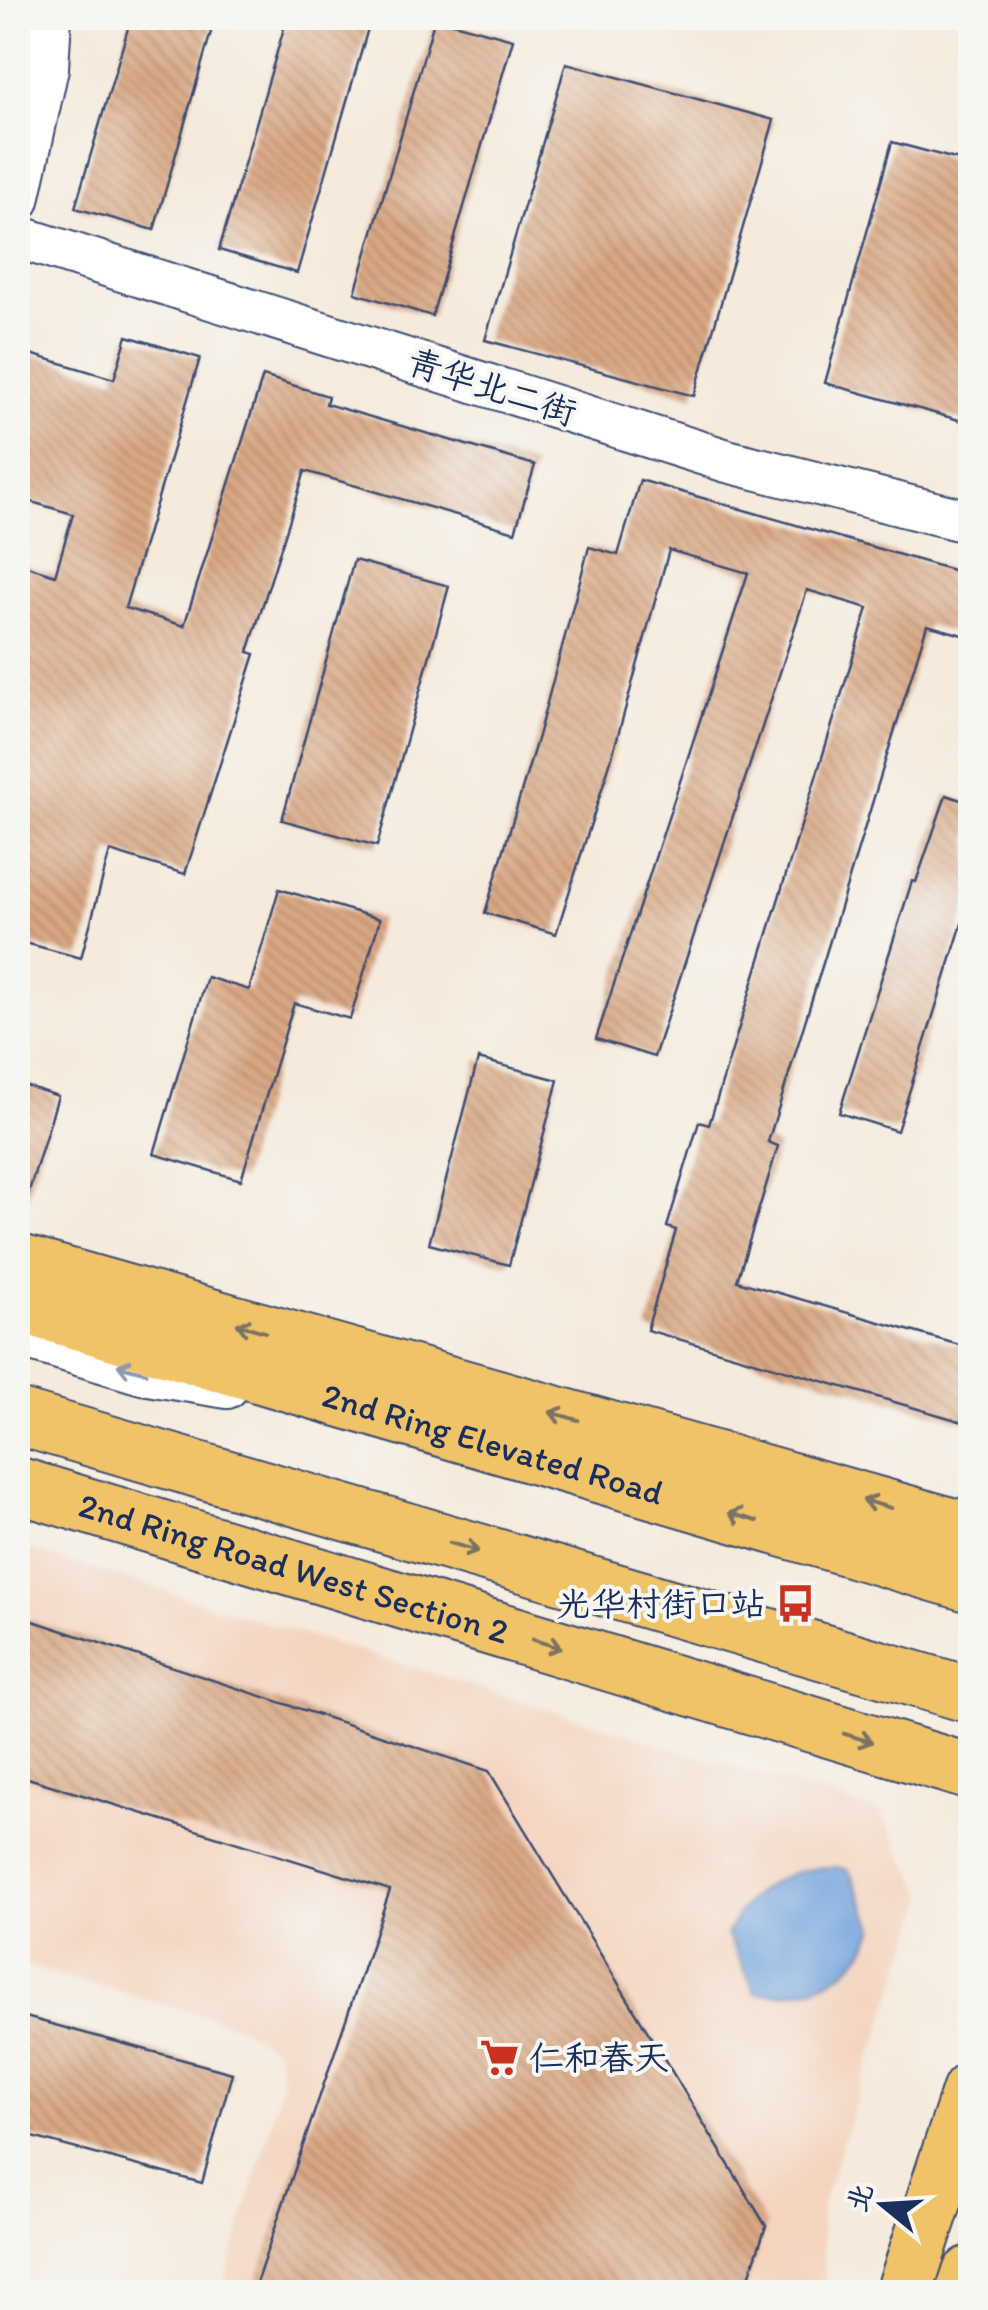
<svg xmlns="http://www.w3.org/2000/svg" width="988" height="2310" font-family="Itim,'LXGW WenKai TC',sans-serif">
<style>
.built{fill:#f4d4bf}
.water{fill:#72a3dc;stroke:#46699d;stroke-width:2.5}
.building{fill:url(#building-back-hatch)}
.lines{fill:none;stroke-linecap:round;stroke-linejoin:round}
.minor-casing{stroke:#3c4b71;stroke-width:46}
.major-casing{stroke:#3c4b71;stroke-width:59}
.highway-casing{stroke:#3c4b71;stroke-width:59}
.minor{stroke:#fff;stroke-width:42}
.major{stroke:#f1c369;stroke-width:55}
.highway{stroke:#f1c369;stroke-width:55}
.oneway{stroke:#7b7263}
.oneway2{stroke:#8d97ae}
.labels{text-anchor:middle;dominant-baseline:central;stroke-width:8;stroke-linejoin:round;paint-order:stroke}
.street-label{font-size:35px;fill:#1b2f5e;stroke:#f6f6f2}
.poi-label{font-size:35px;fill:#1b2f5e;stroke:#f6f6f2;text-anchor:end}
</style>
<defs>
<pattern id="building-back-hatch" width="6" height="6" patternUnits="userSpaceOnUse" patternTransform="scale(2.5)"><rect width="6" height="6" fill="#daa883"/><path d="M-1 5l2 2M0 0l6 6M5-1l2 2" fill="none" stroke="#b0896e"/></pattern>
</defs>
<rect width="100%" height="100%" fill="#f6f6f2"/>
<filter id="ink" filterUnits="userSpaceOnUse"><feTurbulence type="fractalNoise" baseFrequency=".01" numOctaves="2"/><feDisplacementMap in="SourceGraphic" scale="20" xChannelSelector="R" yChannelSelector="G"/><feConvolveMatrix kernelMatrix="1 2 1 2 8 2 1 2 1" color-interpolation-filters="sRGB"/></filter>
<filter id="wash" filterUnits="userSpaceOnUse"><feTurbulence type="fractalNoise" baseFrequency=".0048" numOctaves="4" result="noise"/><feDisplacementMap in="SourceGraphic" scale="40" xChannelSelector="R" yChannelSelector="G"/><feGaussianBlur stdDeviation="2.25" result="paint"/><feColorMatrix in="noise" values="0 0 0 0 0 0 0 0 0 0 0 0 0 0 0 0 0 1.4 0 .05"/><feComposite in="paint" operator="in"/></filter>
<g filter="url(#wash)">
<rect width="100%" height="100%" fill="#f5eadb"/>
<!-- built -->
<path class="built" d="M18,1546L880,1812L926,1897L820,2209L826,2292H222L282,2083L276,2049L236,2025L18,1963Z"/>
<!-- water -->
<path class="water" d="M835,1867L848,1869L875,1928C855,1981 809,1996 756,1993L727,1934C748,1889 786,1868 835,1867Z"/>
<g id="blocks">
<!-- building -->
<g class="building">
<path d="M131,18H215L154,230L75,208Z"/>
<path d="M287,18H371L297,273L219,250Z"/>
<path d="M435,18L513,39L432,316L355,293Z"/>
<path d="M566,63L774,120L694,396L485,340Z"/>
<path d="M892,142L970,163V423L825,383Z"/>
<path d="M127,336L200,358L125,608L184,626L263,376L328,396L326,404L535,465L515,532L305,471L248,652L255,654L185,874L110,851L81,958L18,941V563L55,575L73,514L18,498V373L24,352L114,379Z"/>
<path d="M640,480L970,575V637L927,625L768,1142L778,1146L737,1281L970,1348V1424L647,1330L676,1230L667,1227L699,1122L709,1125L868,608L807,590L654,1057L596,1039L748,573L669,550L612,757L556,934L485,913L538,736L589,547L618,555Z"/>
<path d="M354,560L449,586L377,846L282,820Z"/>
<path d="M946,795L970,803V898L897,1131L839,1113L912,881L916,882Z"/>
<path d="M279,889L380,919L350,1019L294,1003L241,1180L154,1154L207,977L249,990Z"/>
<path d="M478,1059L558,1080L509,1265L429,1244Z"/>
<path d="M18,1083L58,1096L25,1204L18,1203Z"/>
<path d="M18,1616L489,1771L766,2226L744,2292H253L390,1890L18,1775Z"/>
<path d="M18,2015L232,2073L202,2183L18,2133Z"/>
</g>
</g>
</g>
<g filter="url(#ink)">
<use href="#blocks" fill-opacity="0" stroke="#3c4b71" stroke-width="2.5"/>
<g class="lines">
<defs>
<g id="minor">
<path d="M18,200L47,68L50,18"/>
<path d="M18,237L727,461L970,522"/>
<path d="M18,1336L142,1373L227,1387"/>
</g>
<g id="major">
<path d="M18,1262L970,1531"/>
<path id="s1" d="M18,1485L970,1772"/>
<path d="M904,2292L970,2091"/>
<path d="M964,2292L970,2274"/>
</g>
<g id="highway">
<path id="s2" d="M18,1304L970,1584"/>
<path d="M18,1417L970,1695"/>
</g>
</defs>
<!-- minor casing -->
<use href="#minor" class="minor-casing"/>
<!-- major casing -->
<use href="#major" class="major-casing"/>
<!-- highway casing -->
<use href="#highway" class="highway-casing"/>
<!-- minor -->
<use href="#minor" class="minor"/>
<!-- major -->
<use href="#major" class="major"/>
<!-- highway -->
<use href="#highway" class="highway"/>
</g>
<!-- one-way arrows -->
<defs><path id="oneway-shaft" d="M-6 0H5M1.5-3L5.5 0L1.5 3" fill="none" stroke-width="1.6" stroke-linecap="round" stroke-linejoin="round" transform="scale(2.5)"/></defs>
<g class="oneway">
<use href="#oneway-shaft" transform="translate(251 1328) rotate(-164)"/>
<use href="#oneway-shaft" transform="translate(564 1416) rotate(-164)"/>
<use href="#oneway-shaft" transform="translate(877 1504) rotate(-164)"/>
<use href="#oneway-shaft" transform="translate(743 1517) rotate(-164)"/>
<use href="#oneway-shaft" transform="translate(464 1547) rotate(16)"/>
<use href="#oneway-shaft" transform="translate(547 1644) rotate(17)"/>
<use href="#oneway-shaft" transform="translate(858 1738) rotate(17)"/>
</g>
<use class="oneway2" href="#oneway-shaft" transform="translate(132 1369) rotate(-165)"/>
</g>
<!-- icons -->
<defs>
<symbol id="bus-bare" viewBox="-9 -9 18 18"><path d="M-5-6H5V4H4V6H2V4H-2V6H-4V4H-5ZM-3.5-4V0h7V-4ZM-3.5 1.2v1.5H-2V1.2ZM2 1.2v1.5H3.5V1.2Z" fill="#c8321e" stroke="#f6f6f2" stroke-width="2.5" paint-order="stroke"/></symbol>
<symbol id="supermarket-bare" viewBox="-9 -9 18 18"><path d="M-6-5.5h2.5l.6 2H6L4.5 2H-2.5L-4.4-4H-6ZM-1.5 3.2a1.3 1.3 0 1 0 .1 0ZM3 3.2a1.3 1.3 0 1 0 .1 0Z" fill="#c8321e" stroke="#f6f6f2" stroke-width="2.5" paint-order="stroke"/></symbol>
</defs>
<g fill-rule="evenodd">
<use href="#bus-bare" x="768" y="1576" width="55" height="55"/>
<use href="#supermarket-bare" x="472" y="2030" width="55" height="55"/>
</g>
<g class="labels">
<!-- street labels -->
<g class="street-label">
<text transform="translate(492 387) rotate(18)">青华北二街</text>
<text stroke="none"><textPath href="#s2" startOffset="495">2nd Ring Elevated Road</textPath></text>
<text stroke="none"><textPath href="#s1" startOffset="288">2nd Ring Road West Section 2</textPath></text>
</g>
<!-- poi labels -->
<g class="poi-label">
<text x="766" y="1604">光华村街口站</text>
<text x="529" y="2058" text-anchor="start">仁和春天</text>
</g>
</g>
<!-- margin -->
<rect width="988" height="2310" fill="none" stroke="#f6f6f2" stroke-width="60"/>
<!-- north arrow -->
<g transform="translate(883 2205) rotate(288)" stroke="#f6f6f2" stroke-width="8" paint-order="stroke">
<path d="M0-8L18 38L0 25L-18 38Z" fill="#1b2f5e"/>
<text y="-15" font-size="28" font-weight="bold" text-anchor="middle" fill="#1b2f5e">北</text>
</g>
</svg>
